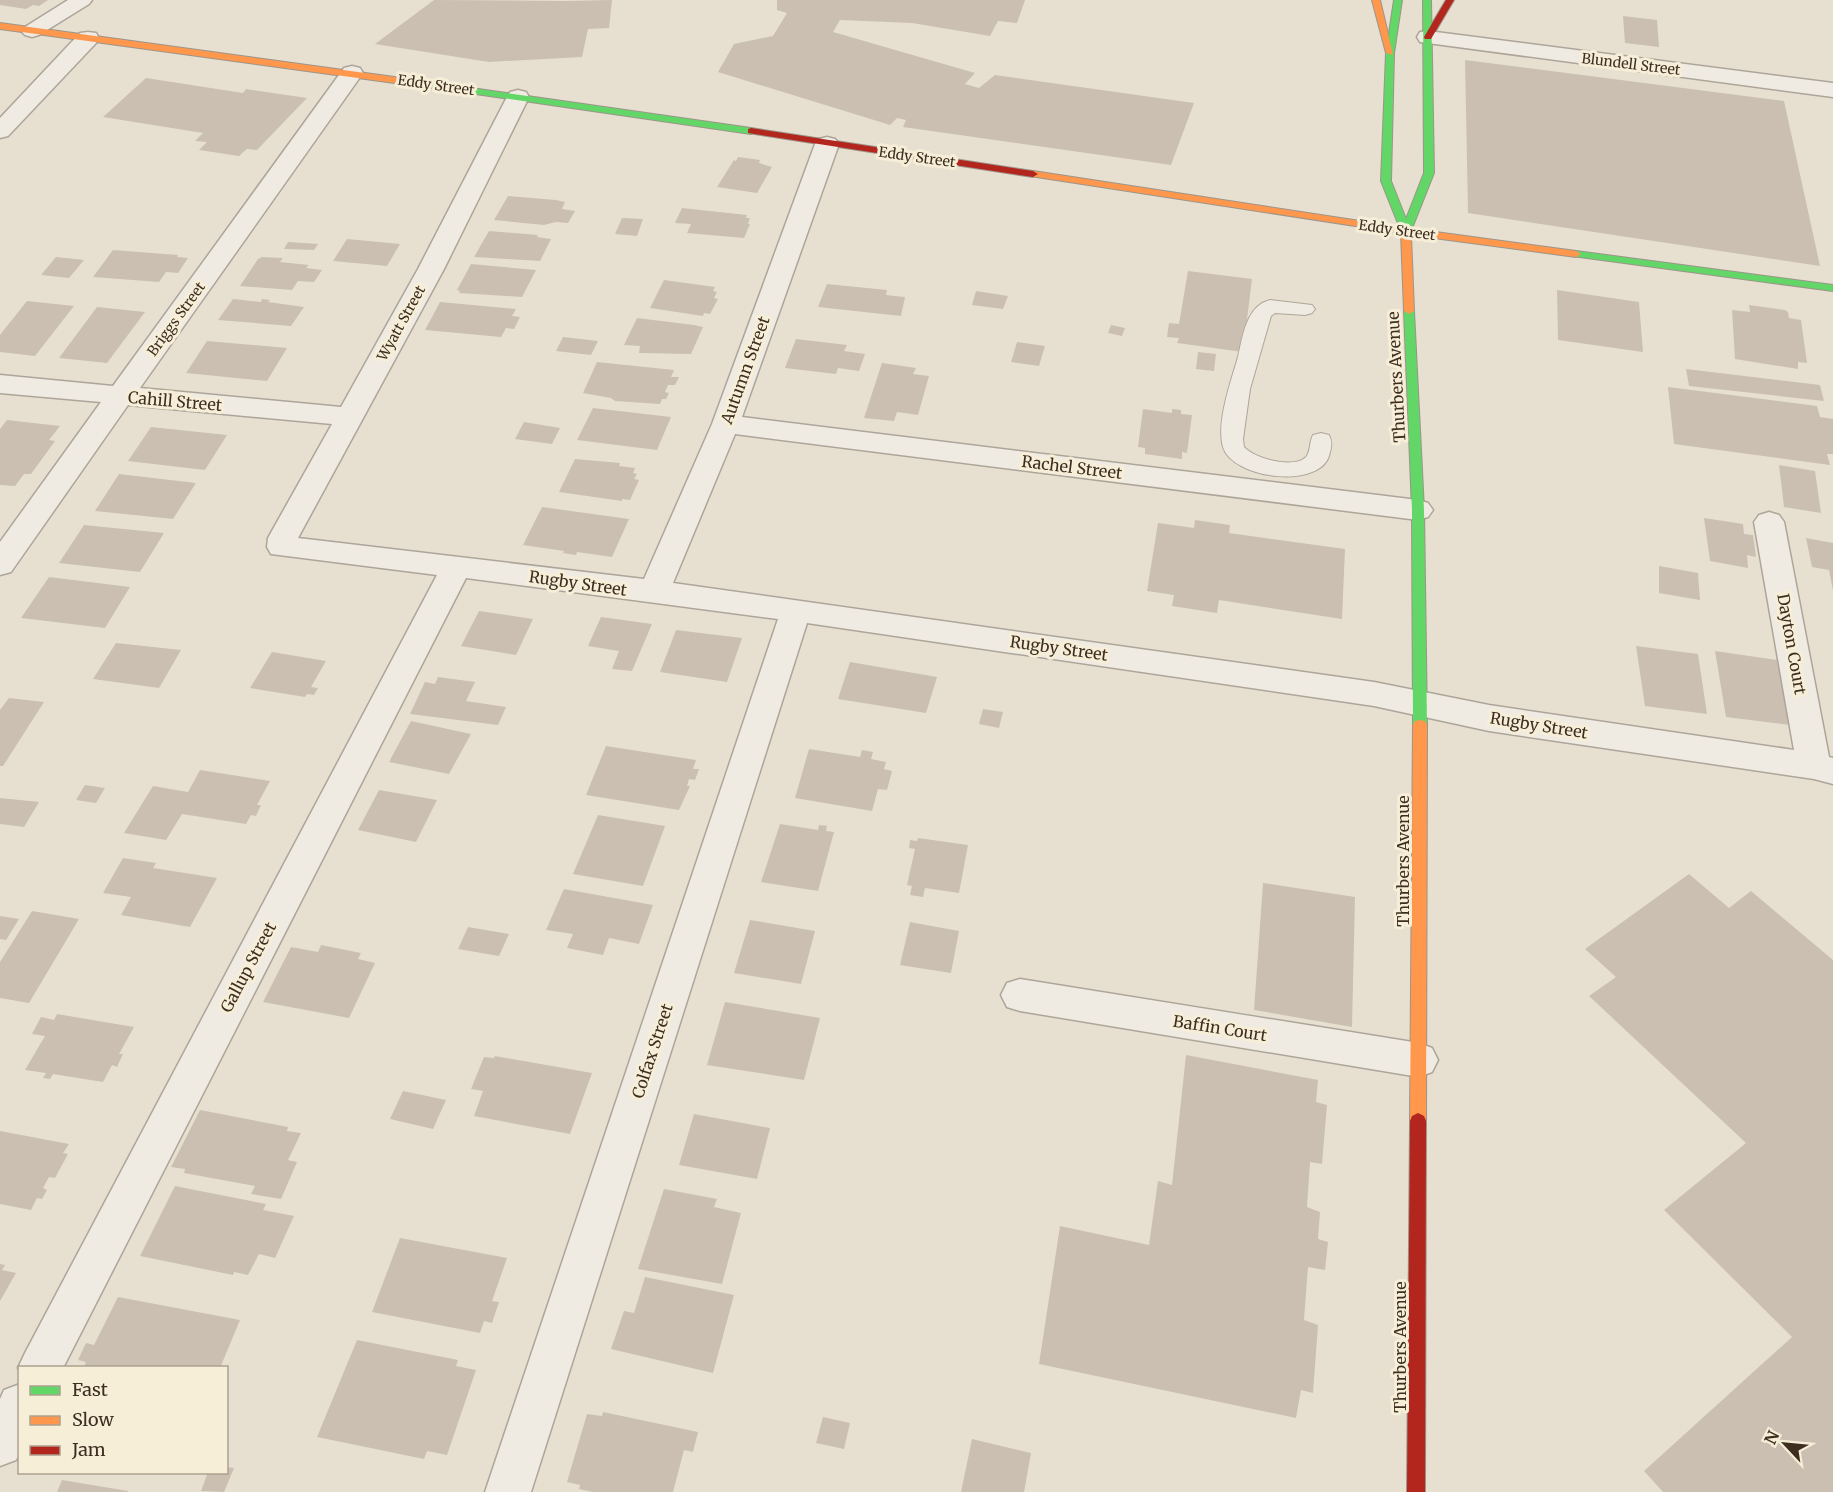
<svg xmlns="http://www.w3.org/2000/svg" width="1833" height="1492" font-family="Merriweather,serif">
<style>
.building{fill:#cbbfb2}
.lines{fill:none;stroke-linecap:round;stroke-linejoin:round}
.lane-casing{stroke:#ada599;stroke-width:2}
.street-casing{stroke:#ada599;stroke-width:3}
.fast-casing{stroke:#9c958a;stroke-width:2}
.slow-casing{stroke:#9c958a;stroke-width:2}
.jam-casing{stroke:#9c958a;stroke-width:2}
.lane{fill:#efebe3;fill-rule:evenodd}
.street{fill:#efebe3;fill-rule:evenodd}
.fast{fill:#63d668;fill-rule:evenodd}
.slow{fill:#ff974d;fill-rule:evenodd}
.jam{fill:#b3261e;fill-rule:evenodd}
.labels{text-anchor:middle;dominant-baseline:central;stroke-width:6;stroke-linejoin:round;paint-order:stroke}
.far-street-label{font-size:14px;fill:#3d2e20;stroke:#f7eed8}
.street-label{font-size:16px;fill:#3d2e20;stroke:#f7eed8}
</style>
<rect width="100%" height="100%" fill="#e7e0d1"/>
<!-- building -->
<g class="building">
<path d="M0,0H48L39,6L33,5L26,9L0,5Z"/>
<path d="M434,0L566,1L612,0L609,28L588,29L582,57L489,62L375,44Z"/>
<path d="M777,0H1025L1017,23L998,21L990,36L912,23L840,20L833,32L975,73L965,84L979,88L995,75L1194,103L1171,165L903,127L906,120L897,118L890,125L718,72L734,44L773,36L787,13L777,10Z"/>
<path d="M1623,16L1657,20L1659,47L1625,43Z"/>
<path d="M1465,60L1784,101L1820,266L1468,213Z"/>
<path d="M146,78L243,93L246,89L307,98L257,150L247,149L239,156L199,150L207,142L195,141L203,133L103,117Z"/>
<path d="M738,157L760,160L759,163L772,167L757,193L717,187L734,160L736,161Z"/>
<path d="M508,196L556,200L565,202L562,209L575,211L568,223L556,222L544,225L494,220Z"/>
<path d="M682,208L747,215L746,218H750L748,224H750L744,238L687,233L691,224L675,223Z"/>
<path d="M622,218L643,219L637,236L615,234Z"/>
<path d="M489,231L538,235L537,237L551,239L540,261L474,257Z"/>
<path d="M347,239L400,244L387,266L333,261Z"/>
<path d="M288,242L318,244L314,250L284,249Z"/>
<path d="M113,250L178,255L177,257L188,258L178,273L166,272L159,282L93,277Z"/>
<path d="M56,257L84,260L69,278L41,275Z"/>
<path d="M262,257L283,258L280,262L309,265L306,268L322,270L314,282L298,281L292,290L240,286L258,259Z"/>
<path d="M471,264L536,270L522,297L459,293L460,291L457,290Z"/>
<path d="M1188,271L1252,279L1243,352L1177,343L1179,338L1167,337L1169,323L1179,324Z"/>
<path d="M664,280L715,287L713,291L717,292L714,298L718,299L710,314L704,313L703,316L650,308Z"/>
<path d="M827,284L887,290L886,295L905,297L901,316L818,307Z"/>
<path d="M1557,290L1639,302L1643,352L1558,340Z"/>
<path d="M976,291L1008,296L1003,309L972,305Z"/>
<path d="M233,299L261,302L262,299L270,300L268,302L304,307L291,326L218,320Z"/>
<path d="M27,301L74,306L35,356L0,352V335Z"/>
<path d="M440,302L516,309L512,316L520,317L514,329L506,328L501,337L425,330Z"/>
<path d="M1749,305L1785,310L1788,312L1789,318L1801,320L1807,363L1798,362V369L1735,359L1732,310L1750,312Z"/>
<path d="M97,307L145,312L107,363L59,358Z"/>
<path d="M637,318L694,325L703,327L691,354L639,353L640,346L624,345Z"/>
<path d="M1111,325L1125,328L1122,336L1108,333Z"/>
<path d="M563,337L598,341L591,355L556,351Z"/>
<path d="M796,339L847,345L844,351L865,354L859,371L838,368L836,374L785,368Z"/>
<path d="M207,341L287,348L267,381L186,373Z"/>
<path d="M1017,342L1045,346L1039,366L1011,362Z"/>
<path d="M1198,352L1216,354L1214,371L1196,369Z"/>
<path d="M597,362L674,370L671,377H679L675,385H668L665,392L669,393L666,399H662L660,404L615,401L611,398L583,393Z"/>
<path d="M882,363L916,368L913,374L929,376L918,415L897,412L894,421L864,418Z"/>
<path d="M1686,369L1820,385L1824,401L1689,386Z"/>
<path d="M1668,387L1817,406L1820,417L1833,419V454H1827L1830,465L1674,444Z"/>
<path d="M593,408L671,417L657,450L577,440Z"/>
<path d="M1143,409L1172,413V409L1181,410V414L1192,415L1187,453L1182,452V459L1145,454V448L1138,447Z"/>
<path d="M7,420L60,426L49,440L55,441L31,474H24L15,486L0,485V429Z"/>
<path d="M524,422L560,428L552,444L515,439Z"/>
<path d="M151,427L227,435L205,470L128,461Z"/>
<path d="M575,459L620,463L619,466L635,468L633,473L637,474L634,479L639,480L630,500L622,499V501L559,492Z"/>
<path d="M1779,465L1815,471L1821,513L1784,507Z"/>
<path d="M119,474L196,483L173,519L95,511Z"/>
<path d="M542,507L629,519L612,557L577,552L576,555L563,553L564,551L523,545Z"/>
<path d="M1704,518L1743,524L1744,534L1753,535L1756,557L1747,555L1748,568L1710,561Z"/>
<path d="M1195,520L1230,525L1229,533L1345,549L1342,619L1219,600L1217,613L1172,606L1174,595L1147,591L1158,523L1194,528Z"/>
<path d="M84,525L164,533L140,572L59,563Z"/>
<path d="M1806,538L1833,543V591L1829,570L1812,567Z"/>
<path d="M1659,566L1698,573L1700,600L1659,593Z"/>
<path d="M49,577L130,587L105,628L21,618Z"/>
<path d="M479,611L533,619L516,655L461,646Z"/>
<path d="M601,617L652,624L632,671L612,669L619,651L588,646Z"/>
<path d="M676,630L742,638L727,682L660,672Z"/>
<path d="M116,643L181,650L159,688L93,679Z"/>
<path d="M1636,646L1698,654L1707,714L1645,706Z"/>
<path d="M1715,651L1777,660L1781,677L1789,679L1797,712L1787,710L1790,725L1726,717Z"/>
<path d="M272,652L326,661L311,687L318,688L314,695L307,694L305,697L250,688Z"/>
<path d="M850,662L937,677L926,713L838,699Z"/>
<path d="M438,677L475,682L466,701L506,707L498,725L410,714L425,682L435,684Z"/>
<path d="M9,698L44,702L3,766H0V710Z"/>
<path d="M983,709L1003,712L999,728L979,724Z"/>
<path d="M411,721L471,734L449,774L389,762Z"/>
<path d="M606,746L696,760L693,769H699L695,780L689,779L687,786H690L679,810L586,795Z"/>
<path d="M809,749L860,757L862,750L873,752L871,759L886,762L884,769L892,771L887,790L878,789L872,811L795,798Z"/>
<path d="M200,770L270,781L257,805H261L256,816L251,815L246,824L182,814L166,840L124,833L153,786L188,792Z"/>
<path d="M85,785L105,788L96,803L76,800Z"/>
<path d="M379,790L437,800L416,842L358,830Z"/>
<path d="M0,798L39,802L24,827L0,824Z"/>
<path d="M598,815L665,826L643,886L573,874Z"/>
<path d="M780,824L818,830L819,825L827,826L826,831L834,832L818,891L761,882Z"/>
<path d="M918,838L968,845L959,893L925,888L923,897L910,895L912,886L907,885L915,849L909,848L910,840L917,841Z"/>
<path d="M123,858L156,863L153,868L217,878L190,927L121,915L131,897L103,893Z"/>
<path d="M1689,874L1729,908L1751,891L1833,960V1492H1663L1644,1471L1792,1337L1664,1210L1746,1143L1589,996L1616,977L1585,949Z"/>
<path d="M1263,883L1355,897L1352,1027L1254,1010Z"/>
<path d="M564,889L653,905L639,944L609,938L603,955L567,948L573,934L546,930Z"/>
<path d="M32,911L79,919L29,1003L0,998V962Z"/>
<path d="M0,916L19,919L6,940L0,939Z"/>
<path d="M750,920L815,931L801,984L734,973Z"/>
<path d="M910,922L959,931L951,973L900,965Z"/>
<path d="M468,927L509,934L499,956L458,949Z"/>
<path d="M321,945L361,953L358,959L375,963L349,1018L263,1002L291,947L318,952Z"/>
<path d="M725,1002L820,1018L804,1080L707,1065Z"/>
<path d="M57,1014L134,1027L119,1054H123L117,1067L112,1065L103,1082L53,1074L50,1079L43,1078L46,1073L25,1070L45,1036L32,1034L41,1017L54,1020Z"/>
<path d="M1186,1055L1318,1080L1316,1102L1327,1105L1322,1164L1310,1162L1307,1207L1320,1212L1318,1239L1328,1242L1325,1270L1308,1267L1304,1320L1318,1325L1313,1393L1301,1390L1296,1418L1039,1364L1060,1226L1149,1245L1158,1181L1172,1185Z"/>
<path d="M495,1056L592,1073L570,1134L474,1116L483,1091L471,1089L484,1057L494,1058Z"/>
<path d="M403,1091L446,1100L433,1129L390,1119Z"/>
<path d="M200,1110L288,1127L287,1131L301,1133L288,1160L297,1162L281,1199L251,1194L255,1186L184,1173L185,1169L171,1167Z"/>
<path d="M694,1114L770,1128L757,1179L679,1165Z"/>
<path d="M0,1131L69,1144L63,1153L68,1154L55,1178L49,1177L43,1188L47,1190L42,1199L37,1198L31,1210L0,1204Z"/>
<path d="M175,1186L266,1204L263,1210L294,1216L275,1258L259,1254L248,1275L234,1272L233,1275L140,1256Z"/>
<path d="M664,1189L717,1199L714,1207L741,1213L722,1284L638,1269Z"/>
<path d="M400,1238L507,1258L492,1301L499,1302L492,1323L484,1321L480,1333L372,1312Z"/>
<path d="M0,1264L5,1265L2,1270L16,1273L0,1301Z"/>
<path d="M645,1277L734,1295L713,1373L611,1349L624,1311L634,1313Z"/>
<path d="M118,1297L240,1320L220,1368H83L86,1362L78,1360L86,1343L94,1345Z"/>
<path d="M357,1340L458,1360L456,1366L476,1370L447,1455L427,1451L424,1459L317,1437Z"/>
<path d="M603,1412L698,1432L693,1452L684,1450L673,1492H593L579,1489L580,1485L567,1482L587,1414L602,1416Z"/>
<path d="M823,1417L850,1423L844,1449L816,1443Z"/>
<path d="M972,1439L1031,1453L1024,1492H961Z"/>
<path d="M226,1467L234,1468L224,1492L201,1491L208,1472H226Z"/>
<path d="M62,1480L128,1491V1492H57Z"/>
</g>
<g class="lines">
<defs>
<path id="lane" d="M1270,300L1312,305L1315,309L1312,313L1305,315L1275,313L1271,316L1250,389L1243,439L1244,447C1255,459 1294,469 1306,457C1311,451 1309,442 1313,435L1321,433L1329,435C1332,441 1332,446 1330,452C1324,491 1232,479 1223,447C1216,423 1231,381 1238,357C1243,336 1246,306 1270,300Z"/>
<g id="street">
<path d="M68,0H92L89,4L39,35L32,37L25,35L21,31L25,27Z"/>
<path d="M1428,31L1833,83V97L1420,42L1417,37L1420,32Z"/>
<path d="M88,32L96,33L99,38L96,43L8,136L0,138V118L80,33Z"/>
<path d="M352,66L360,68L363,73L140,388L341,407L418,269L507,97L510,92L518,90L526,92L529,97L444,269L298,538L644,579L712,424L815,144L819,139L827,137L835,139L839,144L742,417L1418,500L1428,503L1433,510L1428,517L1418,520L735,434L673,583L1374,682L1489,705L1794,750L1754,522L1759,515L1769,512L1779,515L1784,522L1829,757L1833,758V784L1814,779L1489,731L1374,706L807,623L531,1492H485L778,619L466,578L63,1368H20V1371L18,1368L25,1353L437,575L271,554L267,547L268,538L332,424L128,405L11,572L0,575V542L101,402L0,393V375L113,386L344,68Z"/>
<path d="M1020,979L1419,1043L1432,1048L1438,1060L1432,1072L1419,1077L1020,1011L1007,1007L1001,995L1007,983Z"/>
<path d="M20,1384V1452L16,1460L0,1466V1399L4,1390Z"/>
</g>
<g id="fast">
<path d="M1394,0H1402L1394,53L1391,181L1406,219L1424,173L1423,0H1431L1434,173L1411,231L1406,234L1401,231L1381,181L1386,53Z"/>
<path d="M409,79L751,128L756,131L751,134L406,84L404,82Z"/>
<path d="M1576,251L1833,285V291L1572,256L1571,254Z"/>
<path d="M1409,308L1414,311L1424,510L1427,725L1425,729H1415L1413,725L1412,510L1404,311Z"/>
</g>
<g id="slow">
<path d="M1372,0H1380L1393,55L1386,53Z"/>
<path d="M0,23L409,79L414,82L409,85L0,29Z"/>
<path d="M1033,171L1406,228L1576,251L1581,254L1576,257L1411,235L1414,311L1409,314L1404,311L1401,233L1030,176L1028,174Z"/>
<path d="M1420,720L1425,721L1427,725L1426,1121L1424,1126L1418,1129L1412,1126L1410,1121L1413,725L1415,721Z"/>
</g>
<g id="jam">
<path d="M1446,0H1454L1431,39H1425L1424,37Z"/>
<path d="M751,128L1033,171L1038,174L1033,177L748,133V129Z"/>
<path d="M1418,1113L1424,1116L1426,1121L1425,1492H1407L1410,1121L1412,1116Z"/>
</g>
</defs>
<!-- lane casing -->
<use href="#lane" class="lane-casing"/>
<!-- street casing -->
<use href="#street" class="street-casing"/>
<!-- fast casing -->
<use href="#fast" class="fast-casing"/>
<!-- slow casing -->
<use href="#slow" class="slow-casing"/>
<!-- jam casing -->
<use href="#jam" class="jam-casing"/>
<!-- lane -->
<use href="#lane" class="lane"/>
<!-- street -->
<use href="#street" class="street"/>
<!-- fast -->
<use href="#fast" class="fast"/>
<!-- slow -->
<use href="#slow" class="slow"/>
<!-- jam -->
<use href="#jam" class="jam"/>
</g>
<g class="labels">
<!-- far-street labels -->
<g class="far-street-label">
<text transform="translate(1631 64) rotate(7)">Blundell Street</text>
<text transform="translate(436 85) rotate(8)">Eddy Street</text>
<text transform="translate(917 157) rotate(8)">Eddy Street</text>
<text transform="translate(1397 230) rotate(8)">Eddy Street</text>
<text transform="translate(176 319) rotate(-54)">Briggs Street</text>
<text transform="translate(401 323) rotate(-61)">Wyatt Street</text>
</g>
<!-- street labels -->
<g class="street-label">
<text transform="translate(745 370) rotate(-70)">Autumn Street</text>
<text transform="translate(1396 377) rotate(-93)">Thurbers Avenue</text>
<text transform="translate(175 401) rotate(5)">Cahill Street</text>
<text transform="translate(1072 467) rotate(7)">Rachel Street</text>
<text transform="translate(578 583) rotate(8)">Rugby Street</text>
<text transform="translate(1792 644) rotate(80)">Dayton Court</text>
<text transform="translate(1059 648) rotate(8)">Rugby Street</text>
<text transform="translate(1539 725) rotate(9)">Rugby Street</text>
<text transform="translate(1403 861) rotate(-90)">Thurbers Avenue</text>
<text transform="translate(248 967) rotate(-62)">Gallup Street</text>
<text transform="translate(1220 1028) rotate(9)">Baffin Court</text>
<text transform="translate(652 1051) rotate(-72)">Colfax Street</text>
<text transform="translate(1400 1347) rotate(-90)">Thurbers Avenue</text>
</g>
</g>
<!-- legend -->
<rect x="18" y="1366" width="210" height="108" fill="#f7eed8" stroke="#ada18e" stroke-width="1.5"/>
<rect x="30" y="1386" width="30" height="9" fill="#63d668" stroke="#ada18e" stroke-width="1.5"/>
<text x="72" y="1396" font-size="18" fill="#3d2e20">Fast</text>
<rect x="30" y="1416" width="30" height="9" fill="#ff974d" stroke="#ada18e" stroke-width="1.5"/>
<text x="72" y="1426" font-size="18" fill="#3d2e20">Slow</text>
<rect x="30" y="1446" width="30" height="9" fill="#b3261e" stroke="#ada18e" stroke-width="1.5"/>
<text x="72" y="1456" font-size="18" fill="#3d2e20">Jam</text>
<!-- north arrow -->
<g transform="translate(1785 1444) rotate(296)" stroke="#f7eed8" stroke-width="4.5" paint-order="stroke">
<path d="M0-4.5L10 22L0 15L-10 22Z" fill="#3d2e20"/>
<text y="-9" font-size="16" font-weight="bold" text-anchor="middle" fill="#3d2e20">N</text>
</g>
</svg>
